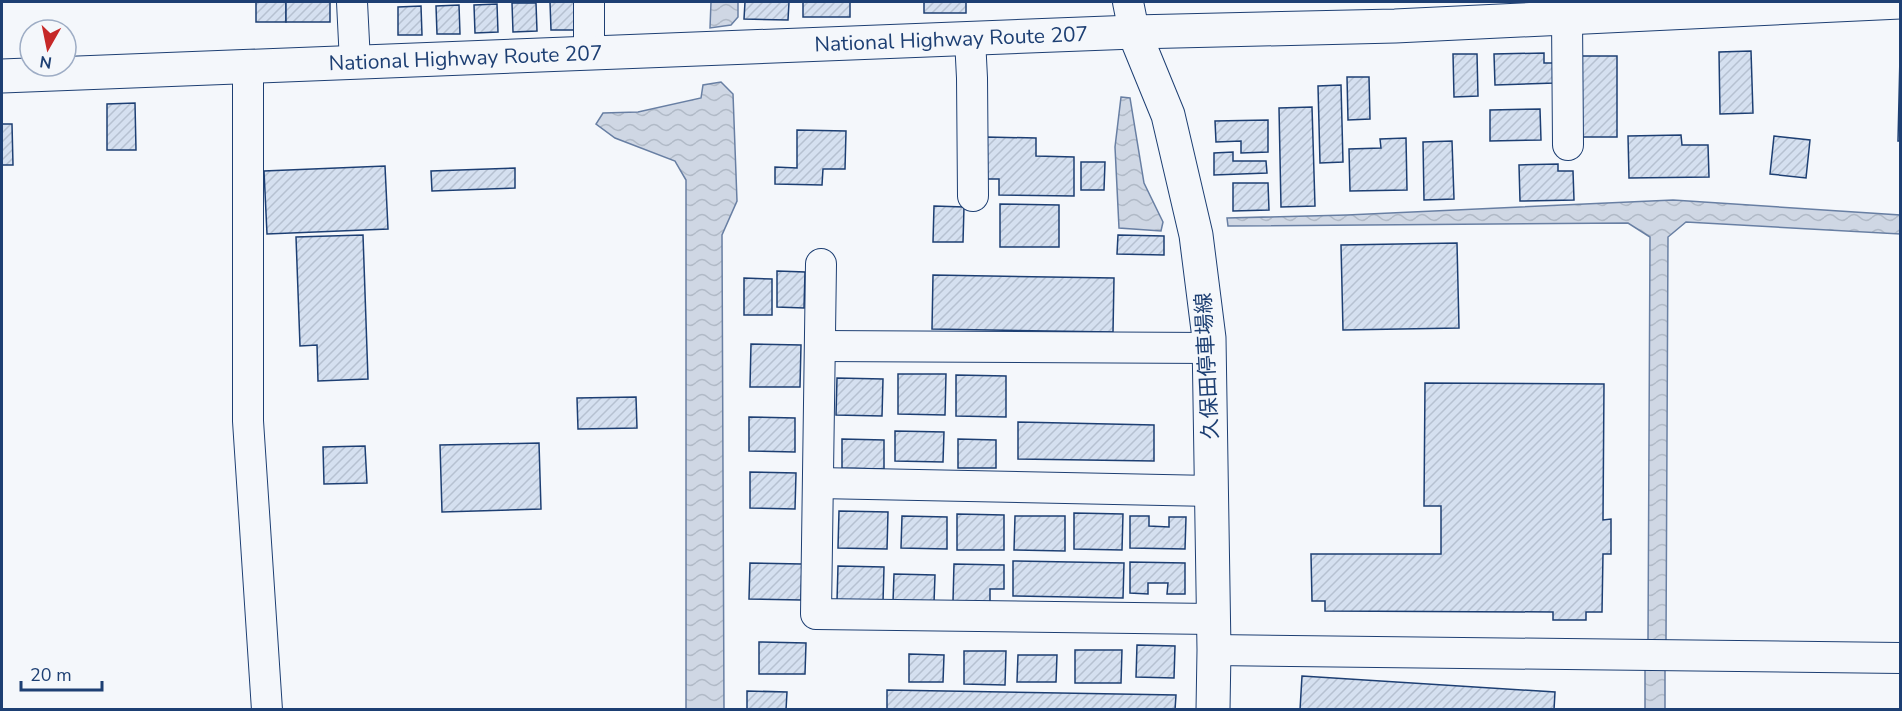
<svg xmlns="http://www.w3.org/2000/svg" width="1902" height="711" font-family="'Nunito Sans','Noto Sans JP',sans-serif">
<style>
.water{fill:url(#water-waves);stroke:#687fa3;stroke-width:1.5}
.building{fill:url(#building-hatch);stroke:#1d3f73;stroke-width:1.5}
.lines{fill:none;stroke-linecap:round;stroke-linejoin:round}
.minor-casing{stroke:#1d3f73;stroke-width:32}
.major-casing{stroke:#1d3f73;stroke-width:35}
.highway-casing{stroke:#1d3f73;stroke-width:35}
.minor{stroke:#f4f7fb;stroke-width:30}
.major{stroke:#f4f7fb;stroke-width:33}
.highway{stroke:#f4f7fb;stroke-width:33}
.labels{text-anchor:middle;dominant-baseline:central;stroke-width:4.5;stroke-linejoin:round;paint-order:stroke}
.street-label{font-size:21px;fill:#1d3f73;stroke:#f4f7fb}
</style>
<defs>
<pattern id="water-waves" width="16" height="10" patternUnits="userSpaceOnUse" patternTransform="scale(1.5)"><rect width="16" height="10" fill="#cfd7e4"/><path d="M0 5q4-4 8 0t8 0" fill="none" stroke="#b1bac7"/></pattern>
<pattern id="building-hatch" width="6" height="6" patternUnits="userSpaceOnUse" patternTransform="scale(1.5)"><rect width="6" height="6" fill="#d5e0f0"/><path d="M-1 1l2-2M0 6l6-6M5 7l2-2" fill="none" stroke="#b6c1d1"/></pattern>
</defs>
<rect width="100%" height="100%" fill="#f4f7fb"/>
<!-- water -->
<g class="water">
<path d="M711,2H738V17L731,25L710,28Z"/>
<path d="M721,82L733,94L737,201L722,235L724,709H686V180L675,161L615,138L596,124L603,113L638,112L701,98L703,85Z"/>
<path d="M1121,97L1130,98L1144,183L1163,222L1161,231L1119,228L1115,147Z"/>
<path d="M1673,200L1900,215V234L1686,222L1668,237L1666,641L1648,642L1650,237L1628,223L1228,226L1227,218L1347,215Z"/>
<path d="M1645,669H1665V709L1645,710Z"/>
</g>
<!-- building -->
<g class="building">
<rect x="256" y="2" width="30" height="20"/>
<rect x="286" y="2" width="44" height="20"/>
<path d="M550,2H574L575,30H551Z"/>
<path d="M745,2H789L788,20L744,19Z"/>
<rect x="803" y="2" width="47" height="15"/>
<rect x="924" y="2" width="42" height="11"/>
<path d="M512,3H536L537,31L513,32Z"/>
<path d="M497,4L498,32L475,33L474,5Z"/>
<path d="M459,5L460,34H437L436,6Z"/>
<path d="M421,6L422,35H398V7Z"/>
<path d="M1751,51L1753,113L1720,114L1719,52Z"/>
<path d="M1544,53V63H1554L1555,83L1495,85L1494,54Z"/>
<path d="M1453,54H1477L1478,96L1454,97Z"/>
<rect x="1582" y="56" width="35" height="81"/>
<path d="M1900,56V141H1898Z"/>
<path d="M1347,77H1369L1370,119L1348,120Z"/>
<path d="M1341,85L1343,162L1320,163L1318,86Z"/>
<path d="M135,103L136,150H107V104Z"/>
<path d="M1312,107L1315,206L1281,207L1279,108Z"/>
<path d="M1540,109L1541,140L1490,141V110Z"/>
<path d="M1268,120V152L1241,153V141L1216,142L1215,121Z"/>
<path d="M2,124H12L13,165H2Z"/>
<path d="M797,130L846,131L845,169H823L822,185L775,184V167L797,168Z"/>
<path d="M1681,135L1682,145H1708L1709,177L1629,178L1628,136Z"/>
<path d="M1774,136L1810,140L1806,178L1770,174Z"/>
<path d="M986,137L1036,138V156L1074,157V196L999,195V179H986Z"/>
<path d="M1406,138L1407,190L1350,191L1349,149L1381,148L1380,139Z"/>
<path d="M1452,141L1454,199L1424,200L1423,142Z"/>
<path d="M1233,152V161H1266L1267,173L1214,175V153Z"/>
<path d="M1081,162H1105L1104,190H1081Z"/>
<path d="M1558,164V171H1573L1574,200L1520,201L1519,165Z"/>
<path d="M385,166L388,229L267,234L264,171Z"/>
<path d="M515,168V188L432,191L431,171Z"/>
<path d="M1233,183H1268L1269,210L1233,211Z"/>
<path d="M1000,204L1059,205V247H1000Z"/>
<path d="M934,206L964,207L963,242H933Z"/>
<path d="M363,235L368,379L318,381L317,345L300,346L296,237Z"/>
<path d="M1118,235L1164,236V255L1117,254Z"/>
<path d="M1457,243L1459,328L1343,330L1341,245Z"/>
<path d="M777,271L805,272L804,308L777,307Z"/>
<path d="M933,275L1114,278L1113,332L932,329Z"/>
<path d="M744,278L772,279V315H744Z"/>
<path d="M751,344L801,345L800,387H750Z"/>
<path d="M898,374H946L945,415L898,414Z"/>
<path d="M956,375L1006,376V417L956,416Z"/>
<path d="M837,378L883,379L882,416L836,415Z"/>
<path d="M1425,383L1604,384L1603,520L1611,519V554H1603L1602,612H1586V620H1553V612L1325,611V601H1312L1311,554H1441V506H1424Z"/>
<path d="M636,397L637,428L578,429L577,398Z"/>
<path d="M749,417L795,418V452L749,451Z"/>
<path d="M1018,422L1154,425V461L1018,459Z"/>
<path d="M895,431L944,432L943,462L895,461Z"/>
<path d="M842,439L884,440V469L842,468Z"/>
<path d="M958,439L996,440V468H958Z"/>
<path d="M539,443L541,509L442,512L440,445Z"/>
<path d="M365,446L367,483L324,484L323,447Z"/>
<path d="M750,472L796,473L795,509L750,508Z"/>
<path d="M839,511L888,512L887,549L838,548Z"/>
<path d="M1074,513L1123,514L1122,550L1074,549Z"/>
<path d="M957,514L1004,515V550H957Z"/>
<path d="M902,516L947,517V549L901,548Z"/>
<path d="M1015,516H1065V551L1014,550Z"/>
<path d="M1130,516H1149V526L1169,527V517H1186L1185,549L1130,548Z"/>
<path d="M1013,561L1124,563L1123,598L1013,596Z"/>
<path d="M1130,562L1185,563V594H1167L1168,583H1148V594L1130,593Z"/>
<path d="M750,563L802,564L801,600L749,599Z"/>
<path d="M954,564L1004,565V589H990V602L953,601Z"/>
<path d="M838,566L884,567L883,602L837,601Z"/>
<path d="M894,574L935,575L934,603L893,602Z"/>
<path d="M759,642L806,643L805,674H759Z"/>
<path d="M1137,645L1175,646L1174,678L1136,677Z"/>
<path d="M1075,650H1122L1121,683H1075Z"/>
<path d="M964,651H1006L1005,685L964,684Z"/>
<path d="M909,654L944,655L943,682H909Z"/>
<path d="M1018,655H1057L1056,682H1017Z"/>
<path d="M1302,676L1555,692L1554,710H1300Z"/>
<path d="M887,690L1176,695L1175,710H887Z"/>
<path d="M747,691L787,692L786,710H747Z"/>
</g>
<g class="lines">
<defs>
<g id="minor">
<path d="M352,2L355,62"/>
<path d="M1128,2L1134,32"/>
<path d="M1567,18L1568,145"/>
<path d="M970,39L972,78L973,196"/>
<path d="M589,53V2"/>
<path d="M248,65V421L267,710"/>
<path d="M821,264L816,614L1213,619"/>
<path d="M820,346L1210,348"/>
<path d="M818,483L1212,491"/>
<path d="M1214,650L1900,658"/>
</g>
<path id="major" d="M1134,32L1168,115L1196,235L1209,338L1214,650L1213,710"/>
<g id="highway">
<path id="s1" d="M2,76L1134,32L1395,26L1900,2"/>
</g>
</defs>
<!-- minor casing -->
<use href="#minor" class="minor-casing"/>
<!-- major casing -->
<use href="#major" class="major-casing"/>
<!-- highway casing -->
<use href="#highway" class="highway-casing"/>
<!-- minor -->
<use href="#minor" class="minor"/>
<!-- major -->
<use href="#major" class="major"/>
<!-- highway -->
<use href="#highway" class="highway"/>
</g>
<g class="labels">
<!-- street labels -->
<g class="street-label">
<text stroke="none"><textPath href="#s1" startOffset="950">National Highway Route 207</textPath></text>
<text stroke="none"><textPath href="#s1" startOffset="464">National Highway Route 207</textPath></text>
<text transform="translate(1207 366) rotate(-93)">久保田停車場線</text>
</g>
</g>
<!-- border -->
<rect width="1902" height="711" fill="none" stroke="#1d3f73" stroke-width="6"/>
<!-- north arrow -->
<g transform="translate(48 48) rotate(189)"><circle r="28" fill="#f4f7fb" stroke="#9eadc5" stroke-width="1.5"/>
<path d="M0-4.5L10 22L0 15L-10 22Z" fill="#c62828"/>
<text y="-9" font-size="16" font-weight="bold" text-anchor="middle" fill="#1d3f73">N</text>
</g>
<!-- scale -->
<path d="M21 681v9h81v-9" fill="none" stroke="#1d3f73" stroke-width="3"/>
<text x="30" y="681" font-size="18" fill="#1d3f73" stroke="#f4f7fb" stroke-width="4.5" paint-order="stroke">20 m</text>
</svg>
